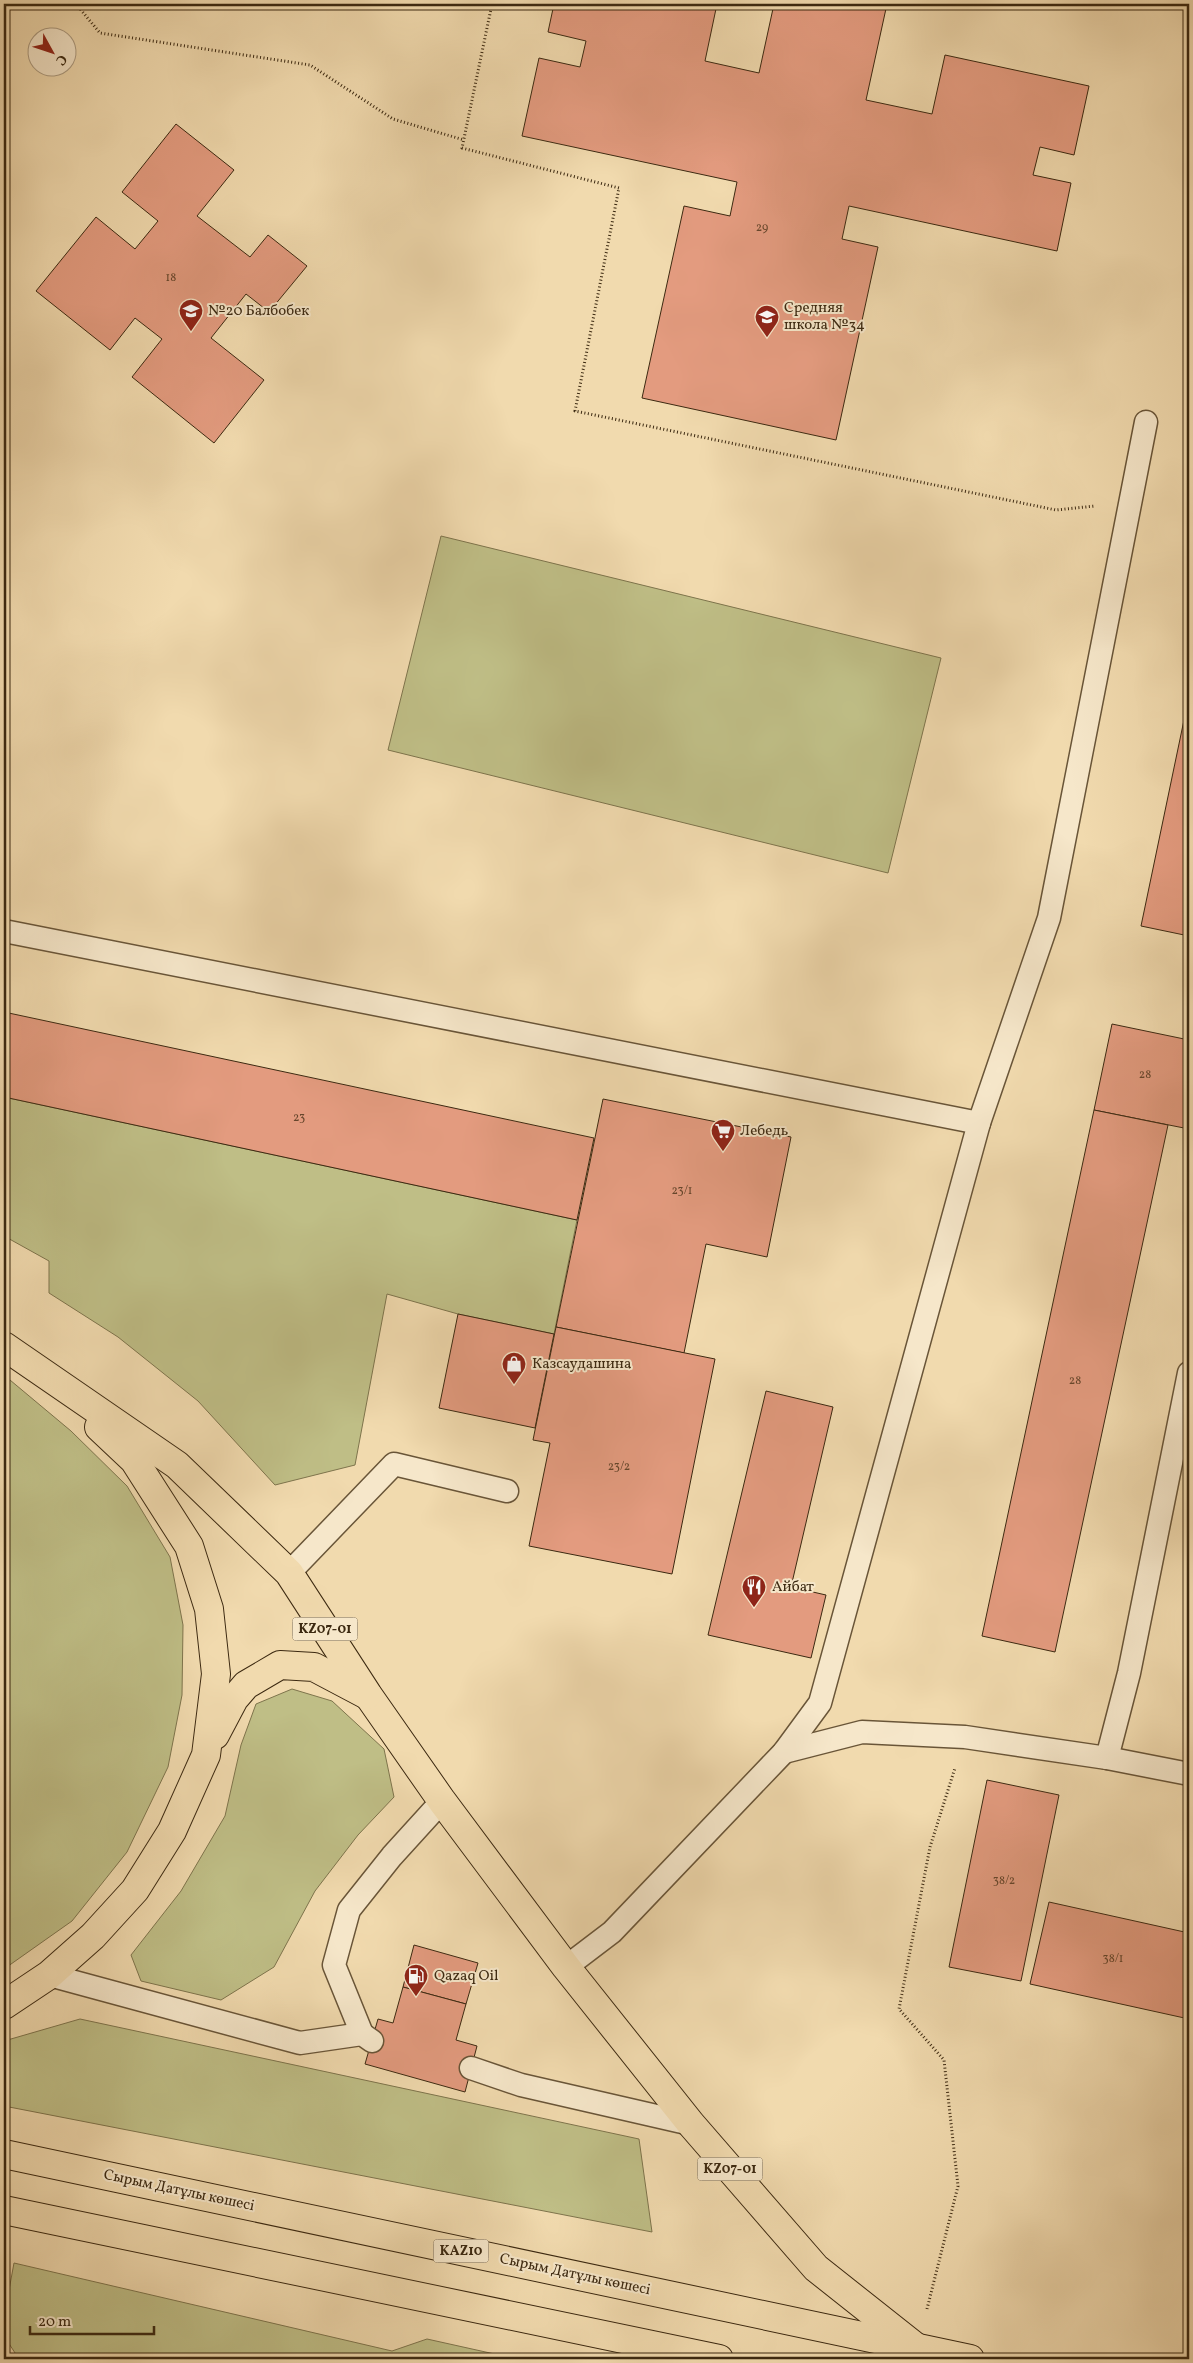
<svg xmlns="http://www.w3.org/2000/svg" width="1193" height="2363" font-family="Vollkorn,serif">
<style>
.green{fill:#bfbe86;stroke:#7e744c}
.building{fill:#e39b7f;stroke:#3c2911}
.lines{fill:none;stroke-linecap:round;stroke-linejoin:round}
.service-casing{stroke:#695538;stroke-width:25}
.primary-casing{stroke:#3c2911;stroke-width:30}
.trunk-casing{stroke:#3c2911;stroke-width:30}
.path{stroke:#3c2911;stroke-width:3;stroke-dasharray:1 2.5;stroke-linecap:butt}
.service{stroke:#f6e7ca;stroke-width:22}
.primary{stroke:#f1daae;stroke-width:28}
.trunk{stroke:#f1daae;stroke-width:28}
.labels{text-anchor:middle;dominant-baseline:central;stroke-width:4;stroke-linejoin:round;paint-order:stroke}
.number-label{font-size:12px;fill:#66462c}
.shield{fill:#f6e7ca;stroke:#746248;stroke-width:1}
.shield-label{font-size:14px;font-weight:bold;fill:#3c2911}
.poi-label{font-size:15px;fill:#3c2911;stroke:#f6e7ca;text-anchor:start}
.street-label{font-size:15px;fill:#3c2911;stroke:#f6e7ca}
</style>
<rect width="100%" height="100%" fill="#f1daae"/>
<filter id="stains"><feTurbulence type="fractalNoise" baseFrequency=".004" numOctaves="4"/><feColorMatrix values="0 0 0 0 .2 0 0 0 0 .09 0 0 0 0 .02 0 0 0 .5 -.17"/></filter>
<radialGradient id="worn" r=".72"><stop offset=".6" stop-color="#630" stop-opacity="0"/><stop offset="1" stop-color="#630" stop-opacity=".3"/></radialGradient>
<!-- green -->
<g class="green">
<path d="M441,536L941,658L888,873L388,750Z"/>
<path d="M4,1097L577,1220L554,1334L458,1314L387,1294L355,1465L275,1485L198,1401L118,1337L49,1293V1261L4,1236Z"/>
<path d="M4,1375L71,1431L127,1486L170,1557L183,1625L182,1695L168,1767L127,1852L72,1921L4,1969Z"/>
<path d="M292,1689L332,1701L384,1749L394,1797L358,1835L315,1891L274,1967L221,2000L141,1981L131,1955L181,1891L225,1816L241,1745L256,1704Z"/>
<path d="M80,2019L639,2139L652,2232L4,2106V2041Z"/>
<path d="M14,2263L392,2351L427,2339L517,2359H19L4,2336V2317Z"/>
</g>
<!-- building -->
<g class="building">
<path d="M554,4H717L705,61L759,73L774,4H887L866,100L932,114L945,55L1089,86L1074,155L1040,147L1033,175L1071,183L1057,251L849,206L842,239L878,247L836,440L642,398L684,206L730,216L737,182L522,136L539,58L580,67L586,41L548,32Z"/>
<path d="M176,124L234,170L197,216L250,257L268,235L307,266L269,312L246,294L211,338L264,380L214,443L132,377L162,339L135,318L110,350L36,291L96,217L135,249L158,221L122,192Z"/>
<path d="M1189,696V936L1141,926Z"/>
<path d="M4,1012L594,1138L577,1220L4,1097Z"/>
<path d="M1112,1024L1189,1040V1129L1094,1110Z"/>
<path d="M603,1099L791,1137L767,1257L706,1244L684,1353L556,1327Z"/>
<path d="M1094,1110L1168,1125L1055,1652L982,1636Z"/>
<path d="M458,1314L554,1334L535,1428L439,1408Z"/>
<path d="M556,1327L715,1359L672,1574L529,1546L550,1443L533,1440Z"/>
<path d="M766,1391L833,1407L791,1587L826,1595L811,1658L708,1635Z"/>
<path d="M987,1780L1059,1795L1021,1981L949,1967Z"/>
<path d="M1049,1902L1189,1933V2019L1030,1984Z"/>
<path d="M414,1945L478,1963L466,2004L403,1987Z"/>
<path d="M403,1987L466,2004L456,2040L477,2046L465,2092L365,2064L378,2019L393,2023Z"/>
</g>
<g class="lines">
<defs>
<g id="service">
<path d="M4,931L979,1123"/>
<path d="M289,1573L394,1464L507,1491"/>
<path d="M784,1752L862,1732L965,1737L1107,1758L1189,1774"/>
<path d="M1107,1758L1129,1673L1189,1373"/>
<path d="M566,1967L612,1932L784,1752L820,1703L979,1123L1049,918L1146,422"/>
<path d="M49,1975L300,2043L362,2034L372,2041"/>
<path d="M362,2034L334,1965L349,1910L392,1856L442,1801"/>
<path d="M471,2068L521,2085L691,2124"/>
</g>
<g id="primary">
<path d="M4,1346L177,1465L289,1573L368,1695L442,1801L566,1967L691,2124L816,2268L917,2348"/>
<path d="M215,1735L234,1699L246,1685L280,1665L314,1667L367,1695"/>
<path d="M4,2005L49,1975L93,1936L135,1890L172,1831L206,1755L216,1674L209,1609L189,1546L134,1460L99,1427"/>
</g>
<g id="trunk">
<path d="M4,2154L970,2359"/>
<path d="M4,2210L719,2359"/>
</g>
</defs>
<!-- service casing -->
<use href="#service" class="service-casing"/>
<!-- primary casing -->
<use href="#primary" class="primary-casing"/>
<!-- trunk casing -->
<use href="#trunk" class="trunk-casing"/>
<!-- path -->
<g class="path">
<path d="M76,4L100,33L310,65L393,119L464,140"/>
<path d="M492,4L462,148L619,188L575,411L1056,510L1095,506"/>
<path d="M927,2309L958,2186L944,2060L899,2009L930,1847L955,1768"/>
</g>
<!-- service -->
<use href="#service" class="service"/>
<!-- primary -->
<use href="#primary" class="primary"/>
<!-- trunk -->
<use href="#trunk" class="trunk"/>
</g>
<!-- icons -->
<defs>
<symbol id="school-pin" viewBox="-11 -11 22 30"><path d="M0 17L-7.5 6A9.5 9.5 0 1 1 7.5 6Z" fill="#8f2418" stroke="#f6e7ca"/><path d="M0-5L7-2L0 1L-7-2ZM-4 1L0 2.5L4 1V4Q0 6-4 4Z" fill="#fff"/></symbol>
<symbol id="supermarket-pin" viewBox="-11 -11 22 30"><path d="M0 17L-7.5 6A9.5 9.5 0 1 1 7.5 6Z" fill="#8f2418" stroke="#f6e7ca"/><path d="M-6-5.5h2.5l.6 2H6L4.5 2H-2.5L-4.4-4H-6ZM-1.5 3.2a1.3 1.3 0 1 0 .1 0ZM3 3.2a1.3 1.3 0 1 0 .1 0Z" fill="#fff"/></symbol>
<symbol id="shop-pin" viewBox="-11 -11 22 30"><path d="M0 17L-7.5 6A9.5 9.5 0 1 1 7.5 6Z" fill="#8f2418" stroke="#f6e7ca"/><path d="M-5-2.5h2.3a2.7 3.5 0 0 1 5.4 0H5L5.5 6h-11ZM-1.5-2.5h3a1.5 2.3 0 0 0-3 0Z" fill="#fff"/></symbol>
<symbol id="restaurant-pin" viewBox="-11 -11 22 30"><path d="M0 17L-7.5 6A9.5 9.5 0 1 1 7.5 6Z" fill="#8f2418" stroke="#f6e7ca"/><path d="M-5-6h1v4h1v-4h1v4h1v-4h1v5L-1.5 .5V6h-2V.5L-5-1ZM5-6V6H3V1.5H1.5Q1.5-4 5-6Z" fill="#fff"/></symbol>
<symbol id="fuel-pin" viewBox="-11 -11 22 30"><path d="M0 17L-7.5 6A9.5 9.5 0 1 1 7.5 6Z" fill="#8f2418" stroke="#f6e7ca"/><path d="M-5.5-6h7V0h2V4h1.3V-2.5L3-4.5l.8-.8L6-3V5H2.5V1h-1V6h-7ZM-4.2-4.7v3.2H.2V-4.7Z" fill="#fff"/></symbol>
</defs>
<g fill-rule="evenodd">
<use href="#school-pin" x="177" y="297" width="28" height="38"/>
<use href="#school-pin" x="753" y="303" width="28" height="38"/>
<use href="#supermarket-pin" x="709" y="1117" width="28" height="38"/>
<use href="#shop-pin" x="500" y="1350" width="28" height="38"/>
<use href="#restaurant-pin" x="740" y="1573" width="28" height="38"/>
<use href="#fuel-pin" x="402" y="1962" width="28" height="38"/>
</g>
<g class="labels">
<!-- number labels -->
<g class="number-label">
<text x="762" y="228">29</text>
<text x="171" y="278">18</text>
<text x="1145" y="1075">28</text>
<text x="299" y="1118">23</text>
<text x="682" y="1191">23/1</text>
<text x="1075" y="1381">28</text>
<text x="619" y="1467">23/2</text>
<text x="1004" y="1881">38/2</text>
<text x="1113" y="1959">38/1</text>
</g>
<!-- shield labels -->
<g class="shield">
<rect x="292.5" y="1617.5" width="65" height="23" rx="4"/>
<rect x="697.5" y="2157.5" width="65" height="23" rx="4"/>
<rect x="433.5" y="2239.5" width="55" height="23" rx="4"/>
</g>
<g class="shield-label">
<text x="325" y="1629">KZ07-01</text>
<text x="730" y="2169">KZ07-01</text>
<text x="461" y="2251">KAZ10</text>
</g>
<!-- poi labels -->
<g class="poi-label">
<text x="784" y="308">Средняя<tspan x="784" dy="17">школа №34</tspan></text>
<text x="208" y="311">№20 Балбобек</text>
<text x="740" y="1131">Лебедь</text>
<text x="532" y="1364">Казсаудашина</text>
<text x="772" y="1587">Айбат</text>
<text x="434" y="1976">Qazaq Oil</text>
</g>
<!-- street labels -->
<g class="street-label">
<text transform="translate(179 2191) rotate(12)">Сырым Датұлы көшесі</text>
<text transform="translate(575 2275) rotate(12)">Сырым Датұлы көшесі</text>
</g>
</g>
<!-- margin -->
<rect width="1193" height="2363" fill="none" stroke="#f1daae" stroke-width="20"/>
<rect x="5" y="5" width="1183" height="2353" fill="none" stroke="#3c2911" stroke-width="2.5"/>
<rect x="10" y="10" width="1173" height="2343" fill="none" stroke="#3c2911"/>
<!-- north arrow -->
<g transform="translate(52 52) rotate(130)"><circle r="24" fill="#f6e7ca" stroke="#ac9b80"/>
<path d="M0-4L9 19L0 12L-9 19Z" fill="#8f2418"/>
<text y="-8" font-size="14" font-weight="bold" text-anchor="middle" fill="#3c2911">С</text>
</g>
<!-- scale -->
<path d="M30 2326v8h124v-8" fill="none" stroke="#3c2911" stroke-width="2.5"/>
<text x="38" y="2326" font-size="15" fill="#3c2911" stroke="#f6e7ca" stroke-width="4" paint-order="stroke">20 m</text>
<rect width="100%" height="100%" filter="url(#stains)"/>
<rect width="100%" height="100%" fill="url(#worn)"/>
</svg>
